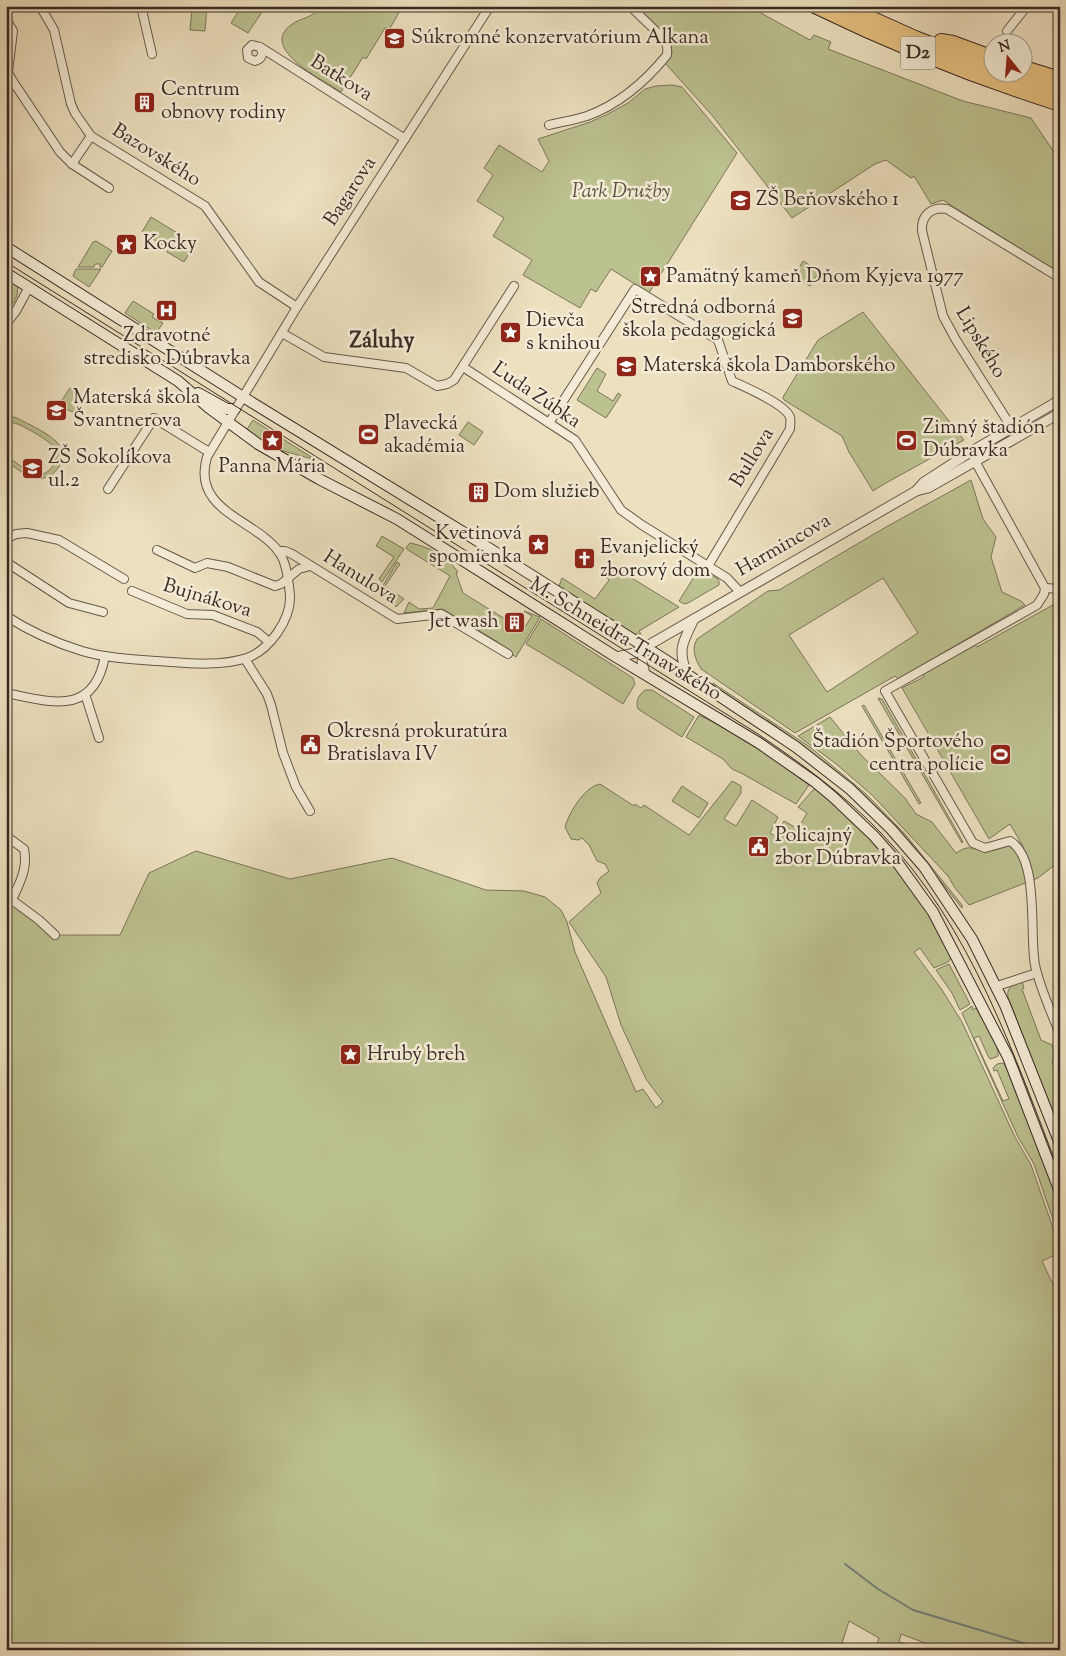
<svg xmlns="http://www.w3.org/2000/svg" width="1066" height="1656" font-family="'Sorts Mill Goudy',serif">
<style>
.green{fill:#bcc190;stroke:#7a765a;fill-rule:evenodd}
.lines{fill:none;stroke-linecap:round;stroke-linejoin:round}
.stream{stroke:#72827b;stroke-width:2}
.minor-casing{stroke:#65584b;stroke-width:10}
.tertiary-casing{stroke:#65584b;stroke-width:11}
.secondary-casing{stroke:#382a24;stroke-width:12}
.motorway-casing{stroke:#382a24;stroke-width:16}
.minor{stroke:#f3ebd5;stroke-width:8}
.tertiary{stroke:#f3ebd5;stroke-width:9}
.secondary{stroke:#f3ebd5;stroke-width:10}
.motorway{stroke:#e6c080;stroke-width:14}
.tram{stroke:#382a24;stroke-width:1}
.labels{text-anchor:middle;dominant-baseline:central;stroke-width:5;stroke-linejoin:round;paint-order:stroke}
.shield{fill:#f3ebd5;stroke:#706459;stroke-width:1}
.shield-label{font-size:19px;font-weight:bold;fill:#382a24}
.poi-label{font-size:20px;fill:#382a24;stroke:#f3ebd5;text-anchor:start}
.street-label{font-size:20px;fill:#382a24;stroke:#f3ebd5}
.park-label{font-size:20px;font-style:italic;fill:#59503f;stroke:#f3ebd5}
.quarter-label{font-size:22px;font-weight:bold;fill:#382a24;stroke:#f3ebd5}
</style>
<rect width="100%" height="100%" fill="#ede0bf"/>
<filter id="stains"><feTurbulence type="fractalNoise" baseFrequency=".004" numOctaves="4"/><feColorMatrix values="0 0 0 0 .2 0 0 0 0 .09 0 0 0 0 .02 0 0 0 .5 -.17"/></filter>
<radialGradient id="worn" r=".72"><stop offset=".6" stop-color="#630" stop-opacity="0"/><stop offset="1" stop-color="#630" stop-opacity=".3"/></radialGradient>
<!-- green -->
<g class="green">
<path d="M189,6H207L205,31L190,30L192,9Z"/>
<path d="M242,6H266L248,33L231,23Z"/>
<path d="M320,6H397L401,9L389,30L385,28L366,59L363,57L341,92C325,81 258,49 291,25C301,17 313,19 320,6Z"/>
<path d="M635,6H748L810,40L814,35L831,42L828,49L963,101L1031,118L1060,161V274L943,200L931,204L914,176L911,178L886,160L875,164L792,218L711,114L664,62L672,51L667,37Z"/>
<path d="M672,85L682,87L737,153L649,293L611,269L596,292L591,289L580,308L523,275L532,260L493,236L504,218L477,201L493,175L484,168L499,145L542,172L549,161L538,139L590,122L606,115L628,103L645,89L656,86Z"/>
<path d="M151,217L179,234L174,242L190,252L184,262L167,252L169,249L142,232Z"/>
<path d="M96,241L112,251L102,267H100V264H95L94,267H78L93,242Z"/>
<path d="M803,261L820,271L810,286L794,276Z"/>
<path d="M76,269H101L89,287L73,276Z"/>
<path d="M6,278L17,284C20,296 13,303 6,313Z"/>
<path d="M133,301L154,314L152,317L163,323L156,333L125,313Z"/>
<path d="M863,312L964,440L884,484L873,491L849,452L842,436L784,400L783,397L818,340Z"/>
<path d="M597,368L606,374L597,391L613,401L618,393L621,395L606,418L577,400Z"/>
<path d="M70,388L82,394L76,413L58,406Z"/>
<path d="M13,417L17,418C28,424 53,435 59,445C68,461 54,481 36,478C26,477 15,467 6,461V456C15,461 23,469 33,473C48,480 61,460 54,447C50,441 21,424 14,423C13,422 7,423 6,423V418Z"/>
<path d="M253,420L316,460L272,448L246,431Z"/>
<path d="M468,422L483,432L474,445L459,435Z"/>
<path d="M971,480L983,519L996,537L991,557L1002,592L1021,601L1025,605L898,679L895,676L795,733L701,669C695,658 691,650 697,639L768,591L779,590L886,527ZM883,578L918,633L827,692L789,635Z"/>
<path d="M382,536L404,549L382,582L379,579L394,557L376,546Z"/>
<path d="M410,543C429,547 446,555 458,572L456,573L463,593L523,630L532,616L524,611L540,617L516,657L498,646V642L443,609L404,613L409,602L419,609L433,608L450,576L408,550L406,548Z"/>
<path d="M397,562L400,564L385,586L404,599L396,607L394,605L395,601L383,592L382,587Z"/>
<path d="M611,568L620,574L622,572L679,607L639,631L641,634H633L559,586L562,578L595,599L609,580L607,578L612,571L610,570Z"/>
<path d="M699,569L717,578L719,581V585L688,603L684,604L679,601Z"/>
<path d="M1060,601V861L1038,878L969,905L955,888L948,876L872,795L835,763L798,736L830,717L861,755L905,798L916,814L932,822L956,853C973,842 972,852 988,851C995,851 1002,847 1009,846L1018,852L1024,848L1010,824L989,839L902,688L924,677L923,674L975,644L977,647Z"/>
<path d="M541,619L633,678L635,684L623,704L566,668L526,644Z"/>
<path d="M713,683L810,747L866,794L905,834L962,905V908L912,845L799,743L767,720L766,721L713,685Z"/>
<path d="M645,690H652L694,717L682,737L638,709C635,701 639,695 645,690Z"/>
<path d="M878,698L882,699L963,842L962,843Z"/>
<path d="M864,705L921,803L919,804L862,706Z"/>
<path d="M699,715C738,734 775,758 809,785L796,804L741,773L732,769L723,759L686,737Z"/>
<path d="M732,781L741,786V793L724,819L736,826L752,800L778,817L770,833L775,836L784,821L798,829L807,813L798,807L813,790L816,789C873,832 922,893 951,958L948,962L934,968L920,948L914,952L942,990L962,1022L1015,1137L1031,1165L1060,1248V1253L1042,1261L1060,1299V1650H943L901,1634L899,1642L926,1650H880L876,1646L879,1638L849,1621L840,1650H781L776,1648L777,1650H6V899L12,900L55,935H120L149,873L196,851L290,879L392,858L486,890L524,891L545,897L561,910L567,922L575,952L636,1092L643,1089L656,1108L663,1102L646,1079L621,1025L606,977L569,922L601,893L597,883L600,878L609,871L605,864L597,861L589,845L582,838L578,840L571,839L565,827C569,813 584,787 600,784L634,806L635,804L641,808L644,805L689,835Z"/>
<path d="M682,786L708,803L699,818L672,801Z"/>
<path d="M949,964L970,1004L960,1010L952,993L936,970Z"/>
<path d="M1022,981L1024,988L1022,989L1041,1040L1052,1045L1055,1055L1052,1061L1060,1083V1133L1008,997C1006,987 1014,984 1022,981Z"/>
<path d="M972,1006L973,1010L976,1008C982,1019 1000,1045 998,1056L991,1059L989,1058L979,1036L974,1038L1003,1101L1009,1099L997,1070L994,1071L993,1068L997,1064L1003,1063L1009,1071L1060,1205V1240L1034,1164L1018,1137L962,1013Z"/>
</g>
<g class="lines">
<!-- stream -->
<path class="stream" d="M845,1564L878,1589L913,1610L1046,1650"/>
<defs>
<g id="minor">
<path d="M40,6L54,30L71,104L75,113L91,136L205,206L259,282L297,307"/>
<path d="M141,6L152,54"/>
<path d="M6,19L13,31L8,72L12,80L60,152L72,164L109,188"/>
<path d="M1007,31L1027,6"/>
<path d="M260,47C264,54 262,59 255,61L248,58L247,50L252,45L260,47L405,139"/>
<path d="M549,125C561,122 575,120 587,116C620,104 645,82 667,55C668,48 667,44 663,38L630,6"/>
<path d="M72,164L91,136"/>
<path d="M6,324L16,311L29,287"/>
<path d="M282,333L324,357L406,368L437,386L447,384L454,380L514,286"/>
<path d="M463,367L575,440L621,510L642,525L727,578L740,592"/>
<path d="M549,423L635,289L718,340L732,381C745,387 785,404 790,417C791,420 790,426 790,429L708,566"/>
<path d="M1012,428L956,340L943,316L922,231C921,215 932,206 947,209L1060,278"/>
<path d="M972,451L975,461L1045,588L1044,594L1037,605L885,691L973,843L985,848L1010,841C1040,859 1029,934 1035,965C1040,988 1051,1012 1060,1034"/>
<path d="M108,489L154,418L209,452"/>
<path d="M6,539L16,534L27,533L59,540L124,579"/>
<path d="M157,550L195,568L207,563L228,567L275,586L281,584L299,569L310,566"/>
<path d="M278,551H285L292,554L397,619L441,614L508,654"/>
<path d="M6,562L69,603L103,612"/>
<path d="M1045,588L1060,589"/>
<path d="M132,591L187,614L213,615L257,632L269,642"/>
<path d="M6,616C29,631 56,643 82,651C106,658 132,659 157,661C186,663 219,667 247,658C269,650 291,620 290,596C289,583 287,563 279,552C255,519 191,511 207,457L297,307L490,6"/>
<path d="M245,659L267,694L271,705L283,753L296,787L310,811"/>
<path d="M6,693C51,702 94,717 105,656"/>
<path d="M85,694L99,738"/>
<path d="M6,836L24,849C28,869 20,882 12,900L39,920L55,935"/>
<path d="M997,986L1037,973"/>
</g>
<g id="tertiary">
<path d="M916,491L924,482L972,451L1060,400"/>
<path d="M644,647L642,662L645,674"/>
<path d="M616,657L635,653L916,491L928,488L1060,413"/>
<path d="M687,674C677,649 683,642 694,619"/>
</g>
<g id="secondary">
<path d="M6,247L243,397L476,540L664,659L796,747L850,789L891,829L924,867L972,939L1005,1005L1060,1144"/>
<path d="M6,273L178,381L209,408L258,444L319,479L397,519L616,657L759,743L815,782L833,797L874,836L897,862L933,912L1008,1057L1060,1192"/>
<path d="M198,393L227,409H235"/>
</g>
<g id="motorway">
<path d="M815,6C895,45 975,77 1060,104"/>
<path d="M844,6L915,38L994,68"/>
<path d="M941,41L953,43L994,58"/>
<path d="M1024,68L1060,79"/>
<path d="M1005,72L1060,91"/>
</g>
</defs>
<!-- minor casing -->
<use href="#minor" class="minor-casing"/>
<!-- tertiary casing -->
<use href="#tertiary" class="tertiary-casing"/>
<!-- secondary casing -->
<use href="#secondary" class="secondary-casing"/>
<!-- motorway casing -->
<use href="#motorway" class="motorway-casing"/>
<!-- minor -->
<use href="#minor" class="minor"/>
<!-- tertiary -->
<use href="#tertiary" class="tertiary"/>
<!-- secondary -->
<use href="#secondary" class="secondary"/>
<!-- motorway -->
<use href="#motorway" class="motorway"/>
<!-- tram -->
<path class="tram" d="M6,262L758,734C802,764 845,795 882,834C972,928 1014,1055 1060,1174"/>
</g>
<!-- icons -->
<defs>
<symbol id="school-square" viewBox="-11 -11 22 22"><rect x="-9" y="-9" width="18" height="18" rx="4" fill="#8f2418" stroke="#f3ebd5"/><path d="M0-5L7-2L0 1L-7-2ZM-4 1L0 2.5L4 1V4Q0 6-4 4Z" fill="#fff"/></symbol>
<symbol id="building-square" viewBox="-11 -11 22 22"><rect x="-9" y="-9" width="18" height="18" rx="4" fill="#8f2418" stroke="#f3ebd5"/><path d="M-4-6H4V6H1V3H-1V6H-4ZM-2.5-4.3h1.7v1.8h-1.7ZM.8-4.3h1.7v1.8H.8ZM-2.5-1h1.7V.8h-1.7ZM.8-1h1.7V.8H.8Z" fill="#fff"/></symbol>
<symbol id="sight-square" viewBox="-11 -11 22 22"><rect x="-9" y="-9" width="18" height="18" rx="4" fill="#8f2418" stroke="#f3ebd5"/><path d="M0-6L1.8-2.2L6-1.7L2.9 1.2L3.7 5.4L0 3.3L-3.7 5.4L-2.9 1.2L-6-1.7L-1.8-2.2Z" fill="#fff"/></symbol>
<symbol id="hospital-square" viewBox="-11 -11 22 22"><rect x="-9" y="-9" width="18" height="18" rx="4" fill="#8f2418" stroke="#f3ebd5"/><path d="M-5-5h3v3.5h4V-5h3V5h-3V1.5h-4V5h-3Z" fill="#fff"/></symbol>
<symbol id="stadium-square" viewBox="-11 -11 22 22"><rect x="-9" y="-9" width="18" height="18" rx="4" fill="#8f2418" stroke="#f3ebd5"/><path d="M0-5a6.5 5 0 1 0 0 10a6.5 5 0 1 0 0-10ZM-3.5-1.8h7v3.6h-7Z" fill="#fff"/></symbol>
<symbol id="church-square" viewBox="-11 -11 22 22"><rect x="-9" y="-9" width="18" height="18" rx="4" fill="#8f2418" stroke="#f3ebd5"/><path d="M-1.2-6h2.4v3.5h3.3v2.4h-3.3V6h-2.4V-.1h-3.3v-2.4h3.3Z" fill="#fff"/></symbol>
<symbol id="civic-square" viewBox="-11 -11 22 22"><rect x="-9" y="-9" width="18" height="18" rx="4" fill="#8f2418" stroke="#f3ebd5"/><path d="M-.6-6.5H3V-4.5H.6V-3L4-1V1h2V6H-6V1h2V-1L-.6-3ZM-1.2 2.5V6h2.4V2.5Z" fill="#fff"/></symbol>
</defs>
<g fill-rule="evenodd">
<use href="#school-square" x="382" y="26" width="25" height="25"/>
<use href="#building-square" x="132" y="90" width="25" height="25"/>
<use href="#school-square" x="728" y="188" width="25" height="25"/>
<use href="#sight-square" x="114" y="232" width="25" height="25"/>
<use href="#sight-square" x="638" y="264" width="25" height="25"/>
<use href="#hospital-square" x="154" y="298" width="25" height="25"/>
<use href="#school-square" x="780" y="306" width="25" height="25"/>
<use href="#sight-square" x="498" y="320" width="25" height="25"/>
<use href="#school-square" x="614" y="354" width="25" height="25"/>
<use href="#school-square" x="44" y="398" width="25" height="25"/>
<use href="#stadium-square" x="356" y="422" width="25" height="25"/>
<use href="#stadium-square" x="894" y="428" width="25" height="25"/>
<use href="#sight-square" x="260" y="428" width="25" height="25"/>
<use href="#school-square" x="20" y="456" width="25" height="25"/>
<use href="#building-square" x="466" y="480" width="25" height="25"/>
<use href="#sight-square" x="526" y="532" width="25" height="25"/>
<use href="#church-square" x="572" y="546" width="25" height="25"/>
<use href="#building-square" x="502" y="610" width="25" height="25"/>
<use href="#civic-square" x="298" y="732" width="25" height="25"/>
<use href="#stadium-square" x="988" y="742" width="25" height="25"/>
<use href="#civic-square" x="746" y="834" width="25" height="25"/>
<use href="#sight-square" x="338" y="1042" width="25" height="25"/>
</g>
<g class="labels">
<!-- shield labels -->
<rect class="shield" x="900.5" y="36.5" width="35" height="33" rx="4"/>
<g class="shield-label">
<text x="918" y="53">D2</text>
</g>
<!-- poi labels -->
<g class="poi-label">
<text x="411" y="38">Súkromné konzervatórium Alkana</text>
<text x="161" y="90">Centrum<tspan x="161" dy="23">obnovy rodiny</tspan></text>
<text x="756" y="200">ZŠ Beňovského 1</text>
<text x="143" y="244">Kocky</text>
<text x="666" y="277">Pamätný kameň Dňom Kyjeva 1977</text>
<text x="776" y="308" text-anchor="end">Stredná odborná<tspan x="776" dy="23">škola pedagogická</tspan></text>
<text x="526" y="321">Dievča<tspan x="526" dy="23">s knihou</tspan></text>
<text x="167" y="336" text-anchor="middle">Zdravotné<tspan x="167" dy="23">stredisko Dúbravka</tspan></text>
<text x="643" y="366">Materská škola Damborského</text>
<text x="73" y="398">Materská škola<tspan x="73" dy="23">Švantnerova</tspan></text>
<text x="384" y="424">Plavecká<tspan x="384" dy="23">akadémia</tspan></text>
<text x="923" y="428">Zimný štadión<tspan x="923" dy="23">Dúbravka</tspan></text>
<text x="48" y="458">ZŠ Sokolíkova<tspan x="48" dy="23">ul.2</tspan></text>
<text x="272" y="467" text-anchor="middle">Panna Mária</text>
<text x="494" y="492">Dom služieb</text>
<text x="522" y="534" text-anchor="end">Kvetinová<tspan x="522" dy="23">spomienka</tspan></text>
<text x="600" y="548">Evanjelický<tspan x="600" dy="23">zborový dom</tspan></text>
<text x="499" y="622" text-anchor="end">Jet wash</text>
<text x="327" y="732">Okresná prokuratúra<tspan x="327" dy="23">Bratislava IV</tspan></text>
<text x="984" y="742" text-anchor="end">Štadión Športového<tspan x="984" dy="23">centra polície</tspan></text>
<text x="775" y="836">Policajný<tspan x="775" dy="23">zbor Dúbravka</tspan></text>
<text x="367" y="1055">Hrubý breh</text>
</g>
<!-- street labels -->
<g class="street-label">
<text transform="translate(341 79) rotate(32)">Batkova</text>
<text transform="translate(156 156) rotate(32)">Bazovského</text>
<text transform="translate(351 192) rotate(-57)">Bagarova</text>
<text transform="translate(980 343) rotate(59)">Lipského</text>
<text transform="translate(536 396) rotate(34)">Ľuda Zúbka</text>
<text transform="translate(753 458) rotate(-59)">Bullova</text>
<text transform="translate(784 546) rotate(-30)">Harmincova</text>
<text transform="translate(360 578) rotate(32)">Hanulova</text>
<text transform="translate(207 599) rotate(17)">Bujnákova</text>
<text transform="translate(625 640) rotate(31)">M. Schneidra Trnavského</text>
</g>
<!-- park labels -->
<g class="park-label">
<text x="621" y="192">Park Družby</text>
</g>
<!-- quarter labels -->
<g class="quarter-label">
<text x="382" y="342">Záluhy</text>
</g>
</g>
<!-- margin -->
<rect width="1066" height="1656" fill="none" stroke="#ede0bf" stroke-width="25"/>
<rect x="8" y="8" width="1051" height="1641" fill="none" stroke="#382a24" stroke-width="2.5"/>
<rect x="12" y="12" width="1041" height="1631" fill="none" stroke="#382a24"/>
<!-- north arrow -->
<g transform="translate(1008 58) rotate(343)"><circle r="24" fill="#f3ebd5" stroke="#a89e8e"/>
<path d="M0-4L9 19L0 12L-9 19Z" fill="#8f2418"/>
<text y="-8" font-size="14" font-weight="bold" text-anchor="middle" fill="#382a24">N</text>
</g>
<rect width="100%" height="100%" filter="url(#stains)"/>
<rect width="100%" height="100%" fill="url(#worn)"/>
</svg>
